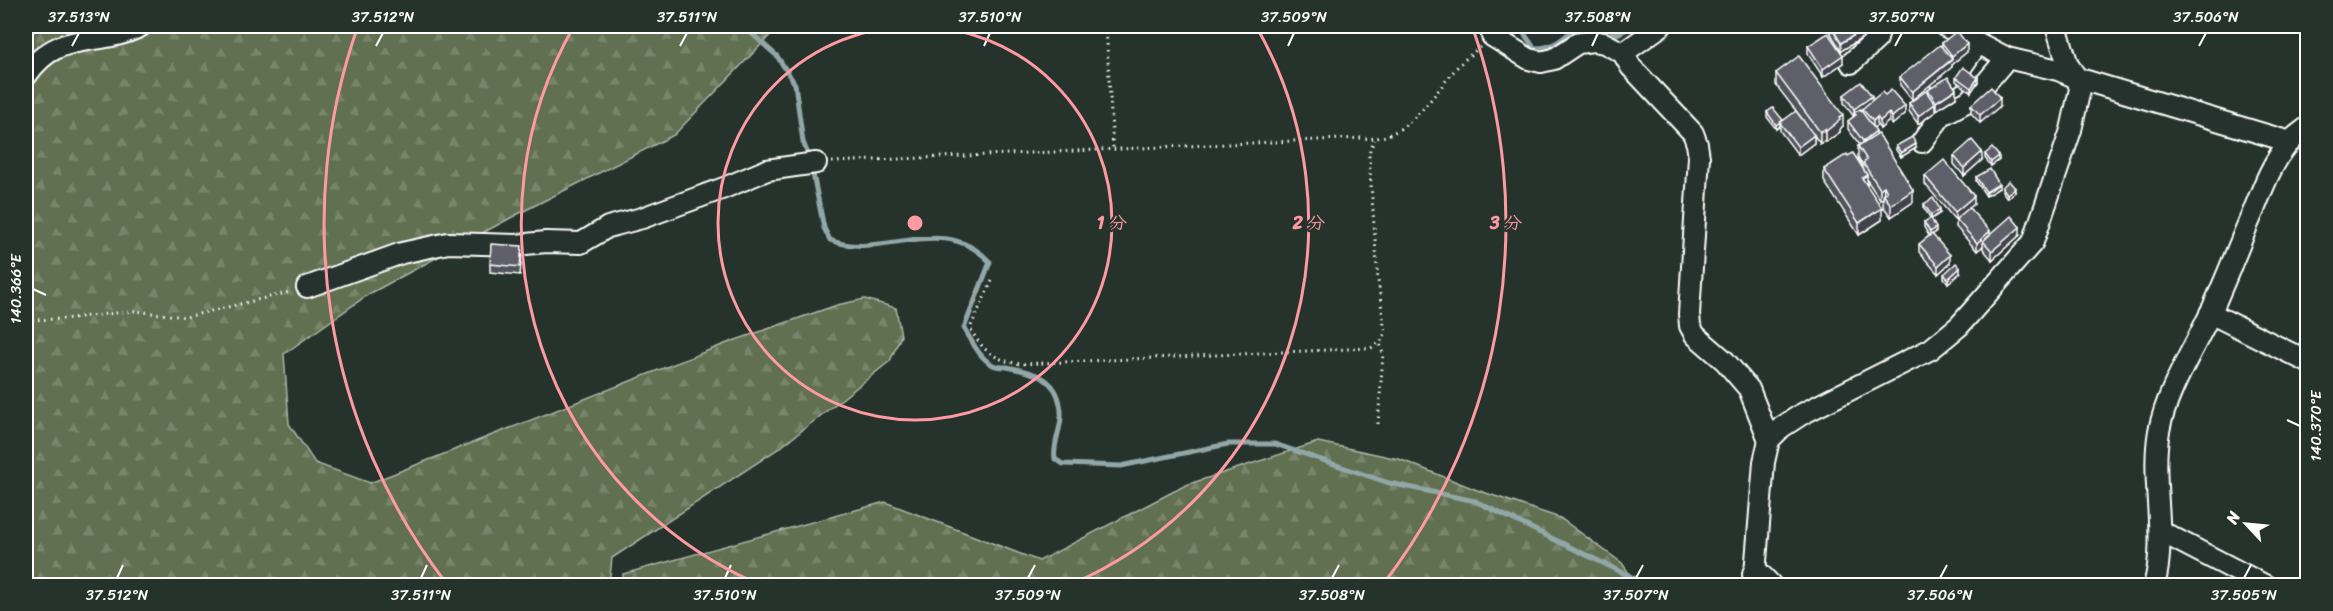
<svg xmlns="http://www.w3.org/2000/svg" width="2333" height="611" font-family="Sriracha,'Klee One',sans-serif">
<style>
.forest{fill:url(#forest-firs);stroke:#b0b7a8;stroke-width:1.5}
.lines{fill:none;stroke-linecap:round;stroke-linejoin:round}
.stream{stroke:#92a7a7;stroke-width:5}
.minor-casing{stroke:#fff;stroke-width:24}
.tertiary-casing{stroke:#fff;stroke-width:30}
.path{stroke:#fff;stroke-width:3;stroke-dasharray:1.5 4.5;stroke-linecap:butt}
.minor{stroke:#26332d;stroke-width:20}
.tertiary{stroke:#26332d;stroke-width:26}
.wall{fill:#51525c;stroke:#fff;stroke-width:1.5}
.shaded-wall{fill:#42424b;stroke:#fff;stroke-width:1.5}
.building{fill:#5e5f6b;stroke:#fff;stroke-width:1.5}
.ticks{fill:none;stroke:#fff;stroke-width:2}
.ring{fill:none;stroke:#ff9aa2;stroke-width:3}
.centre{fill:#ff9aa2;stroke:#26332d;stroke-width:3}
.ring-label{font-size:18px;text-anchor:middle;font-weight:bold;fill:#ff9aa2;stroke:#26332d;stroke-width:4.5;stroke-linejoin:round;paint-order:stroke}
.neatline{fill:none;stroke:#fff;stroke-width:2}
.ticks-label{font-size:15px;text-anchor:middle;fill:#fff}
</style>
<defs>
<pattern id="forest-firs" width="22" height="20" patternUnits="userSpaceOnUse" patternTransform="scale(1.5)"><rect width="22" height="20" fill="#606f51"/><path d="M5 1l3.5 6h-7zM16 11l3.5 6h-7z" fill="#78856b"/></pattern>
</defs>
<rect width="100%" height="100%" fill="#26332d"/>
<filter id="ink" filterUnits="userSpaceOnUse"><feTurbulence type="fractalNoise" baseFrequency=".0167" numOctaves="2"/><feDisplacementMap in="SourceGraphic" scale="12" xChannelSelector="R" yChannelSelector="G"/><feConvolveMatrix kernelMatrix="1 2 1 2 8 2 1 2 1" color-interpolation-filters="sRGB"/></filter>
<g filter="url(#ink)">
<!-- forest -->
<g class="forest">
<path d="M26,26H779L674,135L516,215L369,294L284,354L289,424L315,463L370,483L730,342L837,305L865,299L896,308L901,336L890,361L781,447L612,558L609,585H26Z"/>
<path d="M1318,442L1399,459L1477,490L1560,518L1622,563L1637,585H622L623,574L885,502L1039,561L1186,485Z"/>
</g>
<g class="lines">
<!-- stream -->
<g class="stream">
<path d="M743,26L777,56L795,84L803,142L810,159L824,228L830,240C882,261 942,211 990,262L964,328C972,341 979,358 993,365C997,367 1003,367 1007,367C1031,372 1055,376 1060,404C1065,425 1052,441 1055,459L1063,464L1121,466L1228,444H1275L1389,483L1475,501L1640,581L1644,586"/>
<path d="M1515,26H1519L1534,48C1554,49 1563,38 1578,26"/>
<path d="M1605,26L1617,34L1634,26"/>
</g>
<defs>
<g id="minor">
<path d="M1495,26L1492,36L1529,59L1541,62L1554,59L1578,43L1593,41L1604,43L1623,53L1631,67L1693,133L1697,144L1699,157L1689,314L1690,326L1695,335L1725,361L1749,389L1769,440"/>
<path d="M1945,26L2007,58L2058,70L2077,78L2290,142"/>
<path d="M1623,53L1661,26"/>
<path d="M1851,63L1877,39L1880,26"/>
<path d="M26,76C59,27 97,49 141,26"/>
<path d="M1941,83L1960,69L1978,43"/>
<path d="M1922,142L1942,115L1968,101L1980,90L2007,58"/>
<path d="M307,287L402,253L448,243L516,245L546,242L581,243L608,227L642,218L724,188L767,170L816,163"/>
<path d="M2210,313L2308,362"/>
<path d="M2160,531L2266,586"/>
<path d="M1754,586L1764,462L1769,440L1782,427L1802,414L1931,349L1959,326L2033,242L2071,130L2080,89L2077,78L2068,65L2056,26"/>
<path d="M2154,586C2168,535 2150,482 2159,431C2166,393 2193,350 2210,314C2226,280 2239,244 2254,210C2263,187 2273,160 2290,142C2295,136 2302,132 2308,127"/>
</g>
<path id="tertiary" d="M1756,574L1768,586"/>
</defs>
<!-- minor casing -->
<use href="#minor" class="minor-casing"/>
<!-- tertiary casing -->
<use href="#tertiary" class="tertiary-casing"/>
<!-- path -->
<g class="path">
<path d="M1106,26L1113,149"/>
<path d="M832,162L1362,138C1406,144 1433,94 1459,65C1465,59 1473,53 1480,47"/>
<path d="M992,281L970,328C982,351 995,360 1020,364L1371,348L1380,343L1385,333L1378,280L1369,157L1370,149L1375,140"/>
<path d="M26,320L62,319L134,311L186,317L290,292"/>
<path d="M1378,424L1383,354L1380,343"/>
</g>
<!-- minor -->
<use href="#minor" class="minor"/>
<!-- tertiary -->
<use href="#tertiary" class="tertiary"/>
</g>
<!-- wall -->
<g class="wall">
<path d="M1830,26H1877V29L1841,51L1830,32Z"/>
<path d="M1942,43L1967,52L1952,64V67L1912,100L1900,85V77L1942,46Z"/>
<path d="M1808,46L1843,63L1823,77L1808,54Z"/>
<path d="M1776,73L1843,126L1840,129V132L1826,142L1825,140L1820,144L1814,135V143L1798,155L1780,131V126L1776,129L1767,117V112L1783,120H1803L1776,85Z"/>
<path d="M1956,77L1978,82L1971,92L1956,81Z"/>
<path d="M1928,90L1956,97L1936,110L1935,109V112L1918,124L1909,111V103L1928,93Z"/>
<path d="M1844,95L1872,101L1885,95L1905,114L1892,125L1889,121L1880,129L1877,125L1873,128L1876,134L1913,202L1891,217L1883,206V198L1880,200L1867,180V186L1882,220L1859,235L1824,181V169L1848,156L1863,169V166L1858,158V146L1860,145L1848,129V121L1854,116V117L1844,103Z"/>
<path d="M1971,105L2000,106L1980,123L1971,113Z"/>
<path d="M1896,146L1916,148L1901,157L1896,150Z"/>
<path d="M1985,154L1999,160L1991,166L1985,158Z"/>
<path d="M1954,156L1982,160L1964,176L1954,164Z"/>
<path d="M1925,176L1974,204L1969,208L1990,235H2020L1992,260L1983,249V246L1977,251L1956,227V219L1955,220L1925,184Z"/>
<path d="M1976,177L1999,188L1986,196L1976,181Z"/>
<path d="M2002,187L2015,192L2007,198L2002,191Z"/>
<path d="M1924,204L1940,213L1931,219L1924,208Z"/>
<path d="M1924,222L1936,232L1932,235L1950,263L1938,274L1919,252V244L1929,236L1924,227Z"/>
<path d="M522,254L520,275L490,272V264Z"/>
<path d="M1960,273L1948,283L1944,278V274Z"/>
</g>
<!-- shaded-wall -->
<g class="shaded-wall">
<path d="M1870,26H1877V29L1841,51V43Z"/>
<path d="M1967,44V52L1952,64V67L1912,100V92L1952,60V56Z"/>
<path d="M1843,55V63L1823,77V69Z"/>
<path d="M1978,78V82L1971,92V88Z"/>
<path d="M1956,89V97L1936,110V102Z"/>
<path d="M1872,96V104L1862,109V111L1856,115L1854,113V117V109Z"/>
<path d="M2000,98V106L1980,123V115Z"/>
<path d="M1935,104V112L1918,124V116Z"/>
<path d="M1905,106V114L1892,125V117Z"/>
<path d="M1889,113V121L1880,129V121Z"/>
<path d="M1843,115V126L1840,129V132L1826,142V131Z"/>
<path d="M1877,117V125L1873,129V121Z"/>
<path d="M1783,120L1780,123V126L1776,129V125Z"/>
<path d="M1825,129V140L1820,144V132Z"/>
<path d="M1876,131V139L1863,149V141Z"/>
<path d="M1814,135V143L1798,155V147Z"/>
<path d="M1916,144V148L1901,157V153Z"/>
<path d="M1982,152V160L1964,176V168Z"/>
<path d="M1999,156V160L1991,166V162Z"/>
<path d="M1867,175V186L1862,178Z"/>
<path d="M1999,184V188L1986,196V192Z"/>
<path d="M1884,186L1883,198L1880,200V189Z"/>
<path d="M2015,188V192L2007,198V194Z"/>
<path d="M1913,190V202L1891,217V205Z"/>
<path d="M1974,196V204L1955,220V212Z"/>
<path d="M1882,208V220L1859,235V223Z"/>
<path d="M1940,209V213L1931,219V215Z"/>
<path d="M2020,227V235L1992,260V251Z"/>
<path d="M1936,228V232L1930,236V232Z"/>
<path d="M1990,231V239L1983,241V246L1977,251V243Z"/>
<path d="M1950,255V263L1938,274V266Z"/>
<path d="M1960,268V273L1948,283V279Z"/>
</g>
<!-- building -->
<g class="building">
<path d="M1831,26H1870L1841,43Z"/>
<path d="M1957,31L1967,44L1952,56L1942,43Z"/>
<path d="M1828,33L1843,55L1823,69L1808,46Z"/>
<path d="M1940,45L1952,59L1912,92L1900,77Z"/>
<path d="M1799,56L1843,115L1839,118L1840,120L1826,131L1825,129L1820,132L1776,73Z"/>
<path d="M1963,67L1978,78L1971,88L1956,77Z"/>
<path d="M1948,77L1956,89L1936,102L1928,90Z"/>
<path d="M1861,82L1872,96L1854,109L1844,95Z"/>
<path d="M1991,87L2000,98L1980,115L1971,105Z"/>
<path d="M1891,90L1905,106L1892,117L1889,113L1880,121L1877,117L1873,121L1862,109L1882,92L1885,95Z"/>
<path d="M1926,91L1935,104L1918,116L1909,103Z"/>
<path d="M1773,108L1783,120L1776,125L1767,112Z"/>
<path d="M1860,109L1876,131L1863,141L1848,121L1856,115L1854,113Z"/>
<path d="M1796,111L1814,135L1798,147L1780,123Z"/>
<path d="M1878,133L1913,190L1891,205L1883,194L1887,192L1884,186L1880,189L1863,163L1867,160L1858,146Z"/>
<path d="M1912,137L1916,144L1901,153L1896,146Z"/>
<path d="M1972,140L1982,152L1964,168L1954,156Z"/>
<path d="M1992,148L1999,156L1991,162L1985,154Z"/>
<path d="M1853,153L1867,175L1862,178L1882,208L1859,223L1824,169L1847,154L1848,156Z"/>
<path d="M1944,160L1974,196L1955,212L1925,176Z"/>
<path d="M1990,169L1999,184L1986,192L1976,177Z"/>
<path d="M2009,181L2015,188L2007,194L2002,187Z"/>
<path d="M1933,198L1940,209L1931,215L1924,204Z"/>
<path d="M1969,208L1990,231L1977,243L1956,219Z"/>
<path d="M2011,216L2020,227L1992,251L1983,241Z"/>
<path d="M1931,218L1936,228L1930,232L1924,222Z"/>
<path d="M1932,234L1950,255L1938,266L1919,244Z"/>
<path d="M491,244L522,246L520,267L490,264Z"/>
<path d="M1956,263L1960,268L1948,279L1944,274Z"/>
</g>
</g>
<!-- ticks -->
<path class="ticks" d="M72,46L79,33M376,46L383,33M680,46L687,33M984,46L990,33M1288,46L1294,33M1592,46L1598,33M1895,46L1902,33M2199,46L2206,33M33,289L46,295M2287,420L2300,426M117,578L123,565M421,578L427,565M725,578L731,565M1028,578L1035,565M1332,578L1339,565M1636,578L1643,565M1940,578L1947,565M2244,578L2251,565"/>
<!-- distance rings -->
<g class="ring">
<circle cx="915" cy="223" r="197"/>
<path d="M758 584A394 394 0 0 1 574 26M1256 26A394 394 0 0 1 1072 584"/>
<path d="M446 583A591 591 0 0 1 358 26M1472 26A591 591 0 0 1 1384 583"/>
</g>
<circle cx="915" cy="223" r="9" class="centre"/>
<g class="ring-label">
<text x="1112" y="229">1 分</text>
<text x="1309" y="229">2 分</text>
<text x="1506" y="229">3 分</text>
</g>
<!-- margin -->
<rect width="2333" height="611" fill="none" stroke="#26332d" stroke-width="66"/>
<!-- north arrow -->
<g transform="translate(2246 524) rotate(296)" stroke="#26332d" stroke-width="4.5" paint-order="stroke">
<path d="M0-4.5L10 22L0 15L-10 22Z" fill="#ffffff"/>
<text y="-9" font-size="16" font-weight="bold" text-anchor="middle" fill="#ffffff">N</text>
</g>
<rect x="33" y="33" width="2267" height="545" class="neatline"/>
<g class="ticks-label">
<text x="79" y="22">37.513°N</text>
<text x="383" y="22">37.512°N</text>
<text x="687" y="22">37.511°N</text>
<text x="990" y="22">37.510°N</text>
<text x="1294" y="22">37.509°N</text>
<text x="1598" y="22">37.508°N</text>
<text x="1902" y="22">37.507°N</text>
<text x="2206" y="22">37.506°N</text>
<text transform="translate(16 289) rotate(-90)" y="5">140.366°E</text>
<text transform="translate(2316 426) rotate(-90)" y="5">140.370°E</text>
<text x="117" y="600">37.512°N</text>
<text x="421" y="600">37.511°N</text>
<text x="725" y="600">37.510°N</text>
<text x="1028" y="600">37.509°N</text>
<text x="1332" y="600">37.508°N</text>
<text x="1636" y="600">37.507°N</text>
<text x="1940" y="600">37.506°N</text>
<text x="2244" y="600">37.505°N</text>
</g>
</svg>
